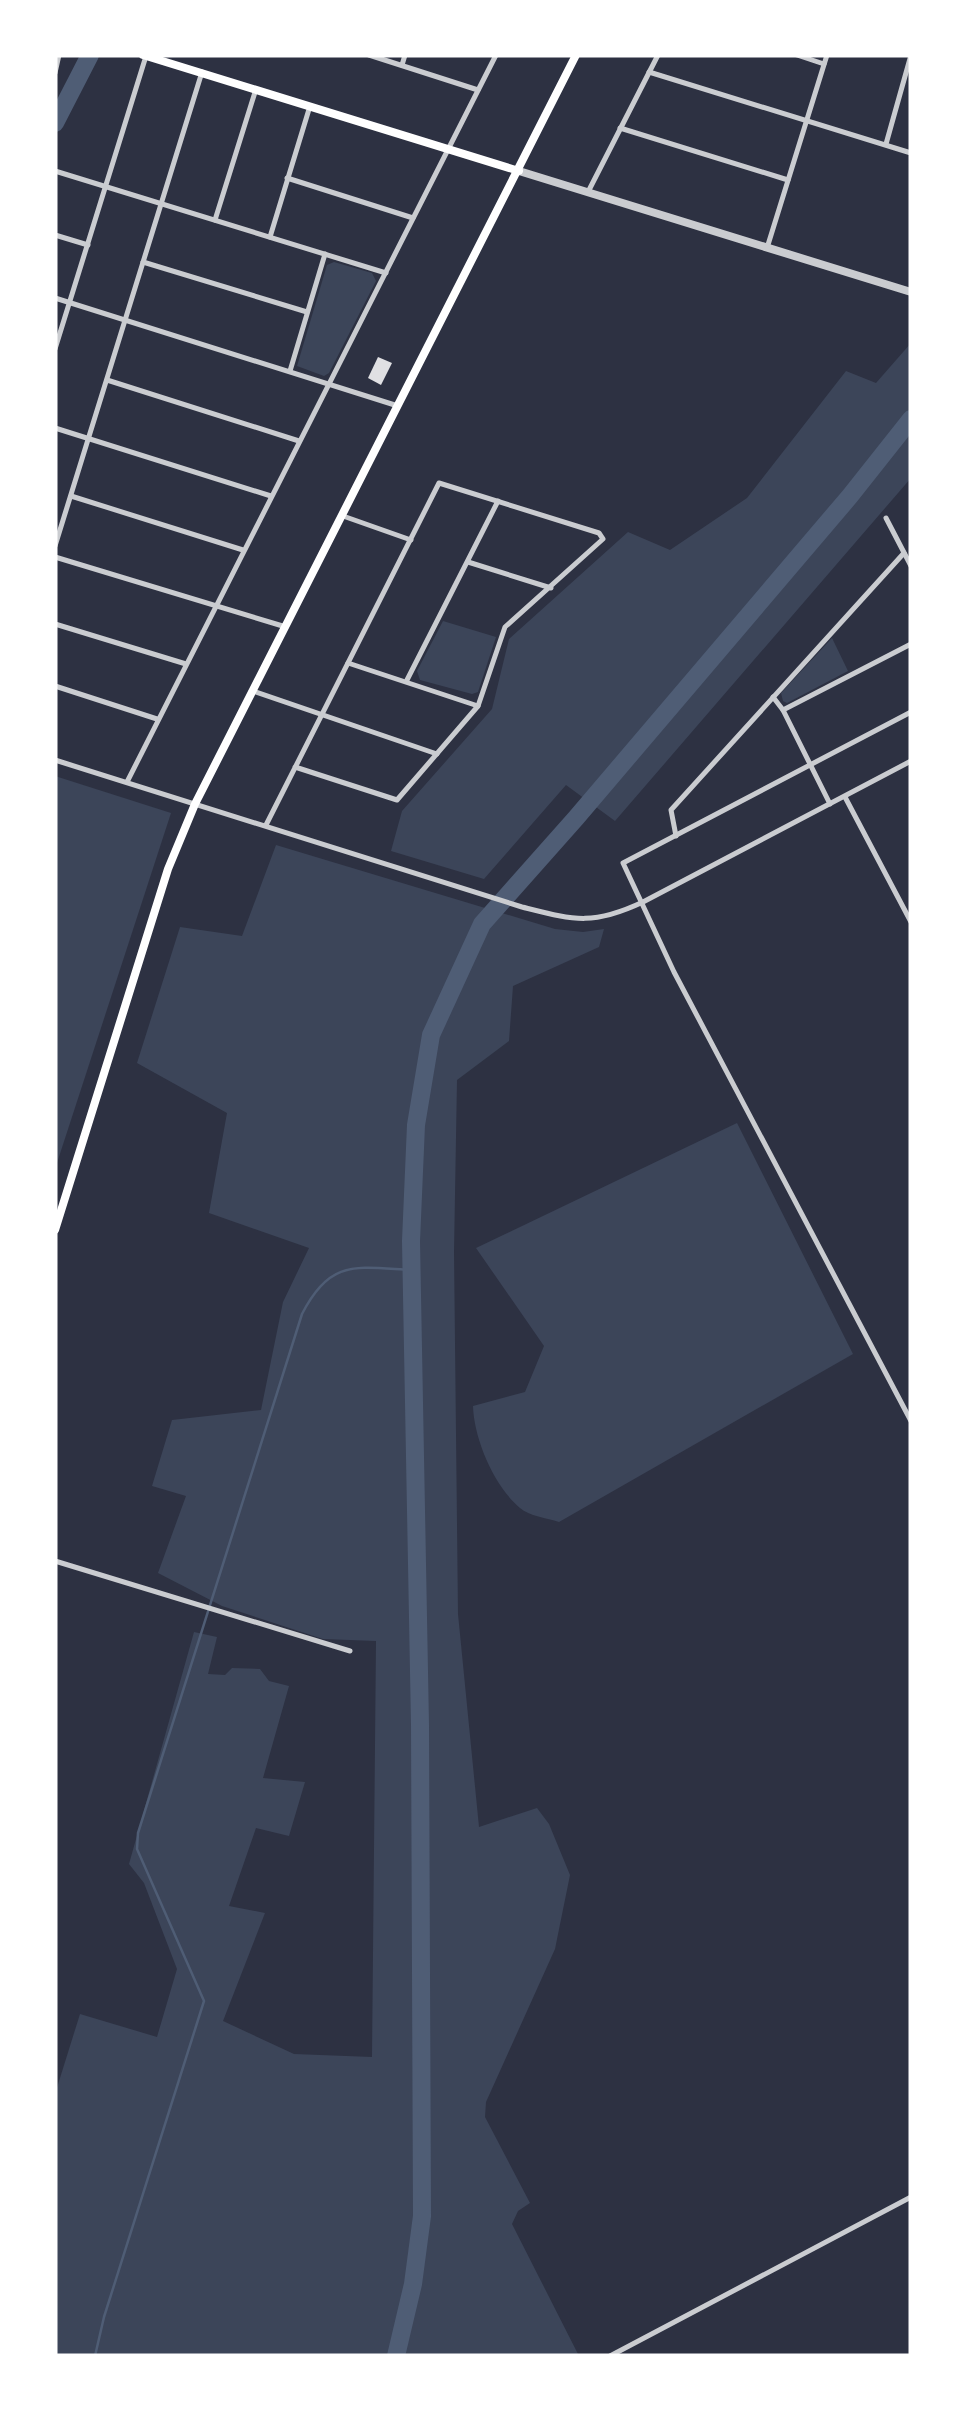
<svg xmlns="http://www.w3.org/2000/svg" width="966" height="2411" font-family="'Sofia Sans Condensed',sans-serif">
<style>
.green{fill:#3c4559}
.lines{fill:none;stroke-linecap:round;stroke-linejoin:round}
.stream{stroke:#4f5d75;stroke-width:2.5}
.river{stroke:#4f5d75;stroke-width:18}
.building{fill:#e0e0e3}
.minor{stroke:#caccd0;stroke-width:5}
.tertiary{stroke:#caccd0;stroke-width:8}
.secondary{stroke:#fff;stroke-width:8}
</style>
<rect width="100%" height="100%" fill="#2d3142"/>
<!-- green -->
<g class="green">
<path d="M334,262L372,273L376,281L329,373L324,376L297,366L327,265Z"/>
<path d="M911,343V478L615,821L566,785L484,879L391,851L402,811L492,709L509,639L628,532L670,550L747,498L846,371L876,383Z"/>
<path d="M443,621L496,637L478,692L472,694L420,680L417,671Z"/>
<path d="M832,638L848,671L787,703L783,701L781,693Z"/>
<path d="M55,776L171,813L56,1166L55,1165Z"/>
<path d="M276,845L555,929L583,932L604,929L599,947L513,986L509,1041L457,1080L454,1252L458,1614L479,1827L537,1808L549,1824L570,1875L555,1949L486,2102L485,2117L530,2203L518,2211L512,2224L579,2356L55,2355V2094L80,2014L157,2037L177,1969L144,1883L129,1864L194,1632L217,1637L208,1674L225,1675L232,1668L260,1669L269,1681L289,1686L263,1778L305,1782L289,1836L256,1828L229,1906L265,1913L223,2021L294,2054L372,2057L376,1641L323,1639L222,1606L158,1573L186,1496L152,1486L172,1420L261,1410L283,1302L309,1248L209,1213L227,1113L137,1063L180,927L242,936Z"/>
<path d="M737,1123L853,1354L559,1522C547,1518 529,1516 520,1508C494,1486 474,1439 473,1406L525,1392L544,1346L476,1248Z"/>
</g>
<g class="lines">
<!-- stream -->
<path class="stream" d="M95,2356L104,2317L204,2001L137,1849L138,1833L302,1314C330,1259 355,1267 411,1270"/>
<!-- river -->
<g class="river">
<path d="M55,123L90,55"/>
<path d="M396,2356L413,2284L422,2216L420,1725L411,1241L416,1125L431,1035L482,924L576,818L850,496L911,419"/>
</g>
</g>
<!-- building -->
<path class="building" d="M378,357L392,363L381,385L368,378Z"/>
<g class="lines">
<!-- minor -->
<g class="minor">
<path d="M369,55L478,90"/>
<path d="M797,55L824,64"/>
<path d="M402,65L405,55"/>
<path d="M649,72L911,153"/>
<path d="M55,73L59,55"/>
<path d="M620,128L788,180"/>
<path d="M886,144L911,55"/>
<path d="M55,171L386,273"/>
<path d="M287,178L413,218"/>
<path d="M588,192L658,55"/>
<path d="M215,220L256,89"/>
<path d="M55,235L88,245"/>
<path d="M270,237L310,106"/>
<path d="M767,248L827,55"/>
<path d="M143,262L307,312"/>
<path d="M55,298L398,406"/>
<path d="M55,349L146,56"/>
<path d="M290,371L325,254"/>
<path d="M107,380L299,441"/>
<path d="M55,428L271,496"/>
<path d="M71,496L243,550"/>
<path d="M343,516L411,540"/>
<path d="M886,518L911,566"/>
<path d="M55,546L202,72"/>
<path d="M55,557L286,627"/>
<path d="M468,562L551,588"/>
<path d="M55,624L186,664"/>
<path d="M348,663L478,706"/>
<path d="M407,680L498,501"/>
<path d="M55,686L157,719"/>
<path d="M253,691L437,754"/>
<path d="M773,697L783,710L830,804"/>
<path d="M783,710L911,644"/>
<path d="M911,712L623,863L674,972L911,1421"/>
<path d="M55,760L522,907C574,920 592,926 643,902L911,761"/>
<path d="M127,782L496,55"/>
<path d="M845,797L911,922"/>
<path d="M266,825L439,483L599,533L603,539L505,627L478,706L397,800L295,767"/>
<path d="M676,836L671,810L904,553"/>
<path d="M55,1561L350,1651"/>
<path d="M610,2356L911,2197"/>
</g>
<!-- tertiary -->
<path class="tertiary" d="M519,171L911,292"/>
<!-- secondary -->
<g class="secondary">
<path d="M143,55L519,171"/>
<path d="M55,1230L168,869L195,804L576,55"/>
</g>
</g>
<!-- border -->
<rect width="966" height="2411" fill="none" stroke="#ffffff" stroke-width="115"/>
</svg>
